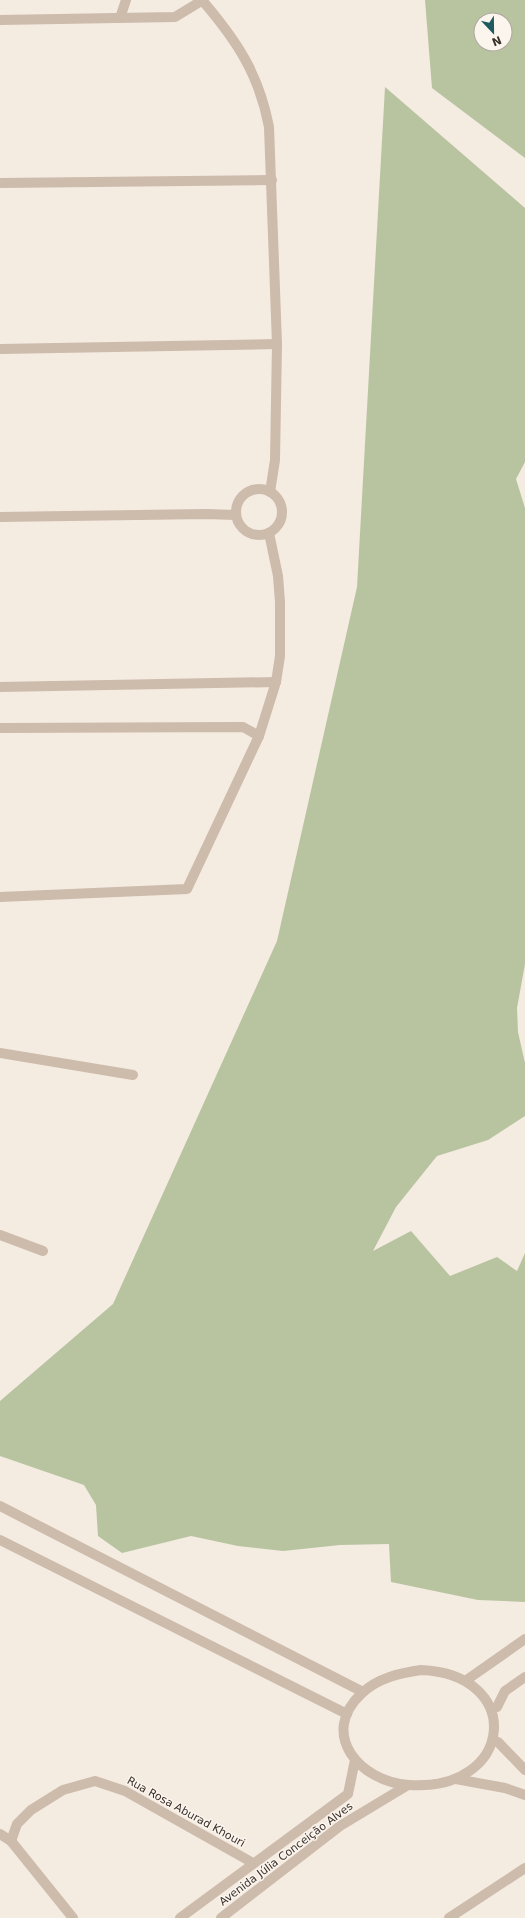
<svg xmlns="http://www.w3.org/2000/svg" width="525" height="1918" font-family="'DejaVu Sans',sans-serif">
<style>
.green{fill:#b8c4a0;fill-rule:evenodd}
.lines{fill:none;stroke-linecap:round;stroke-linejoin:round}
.minor{stroke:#cdbbac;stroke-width:10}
.labels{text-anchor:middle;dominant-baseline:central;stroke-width:3;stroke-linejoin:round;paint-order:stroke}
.street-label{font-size:11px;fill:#3b302b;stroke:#fbf5ee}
</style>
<rect width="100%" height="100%" fill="#f4ebe1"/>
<!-- green -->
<g class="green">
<path d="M425,0H525V158L432,88ZM481,20H505V44H481Z"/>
<path d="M385,87L525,208V462L516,479L525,508V964L517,1008L518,1032L525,1063V1116L488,1140L437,1156L396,1207L373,1251L411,1231L450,1276L497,1257L517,1271L525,1253V1602L478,1600L391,1582L389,1544L340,1545L283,1551L238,1546L191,1536L122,1553L98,1536L96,1505L84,1485L0,1456V1401L113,1304L277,941L357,587Z"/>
</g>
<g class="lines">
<!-- minor -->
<g class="minor">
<path d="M202,0C237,41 259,74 269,127L277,344L275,460L270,492"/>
<path d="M120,18L126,0"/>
<path d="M0,20L175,17L203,0"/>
<path d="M0,183L272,180"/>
<path d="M0,349L277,344"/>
<circle cx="259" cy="512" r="23"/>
<path d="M0,517L206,514L235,515"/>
<path d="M0,687L276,682"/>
<path d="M0,728L243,727L259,736"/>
<path d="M0,897L187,889L259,736L276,682L280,656V602L278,576L269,533"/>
<path d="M0,1053L133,1075"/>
<path d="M0,1235L43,1251"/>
<path d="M0,1506L363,1692"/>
<path d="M0,1540L347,1714"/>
<path d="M421,1670C525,1674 515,1792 409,1785C360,1782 318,1734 362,1693C378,1678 400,1673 421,1670Z"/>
<path d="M468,1679L525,1639"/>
<path d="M497,1707L505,1691L525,1677"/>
<path d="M498,1742L525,1770"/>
<path d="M456,1779L505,1788L525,1795"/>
<path d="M0,1834L11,1841L73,1918"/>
<path d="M11,1841L17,1824L31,1810L63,1790L95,1781L125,1791L253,1863"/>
<path d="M180,1918L348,1794L355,1760"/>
<path d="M221,1918L340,1826L408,1785"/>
<path d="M449,1918L525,1868"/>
</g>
</g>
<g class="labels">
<!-- street labels -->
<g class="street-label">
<text transform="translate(186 1812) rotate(29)">Rua Rosa Aburad Khouri</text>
<text transform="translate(286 1854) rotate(-37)">Avenida Júlia Conceição Alves</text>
</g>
</g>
<!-- north arrow -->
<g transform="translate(493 32) rotate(158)"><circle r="19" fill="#fbf5ee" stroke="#aea6a0"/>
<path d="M0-3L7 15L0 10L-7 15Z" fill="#1f5a5e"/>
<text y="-6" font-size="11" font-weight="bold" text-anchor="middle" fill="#3b302b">N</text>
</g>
</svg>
